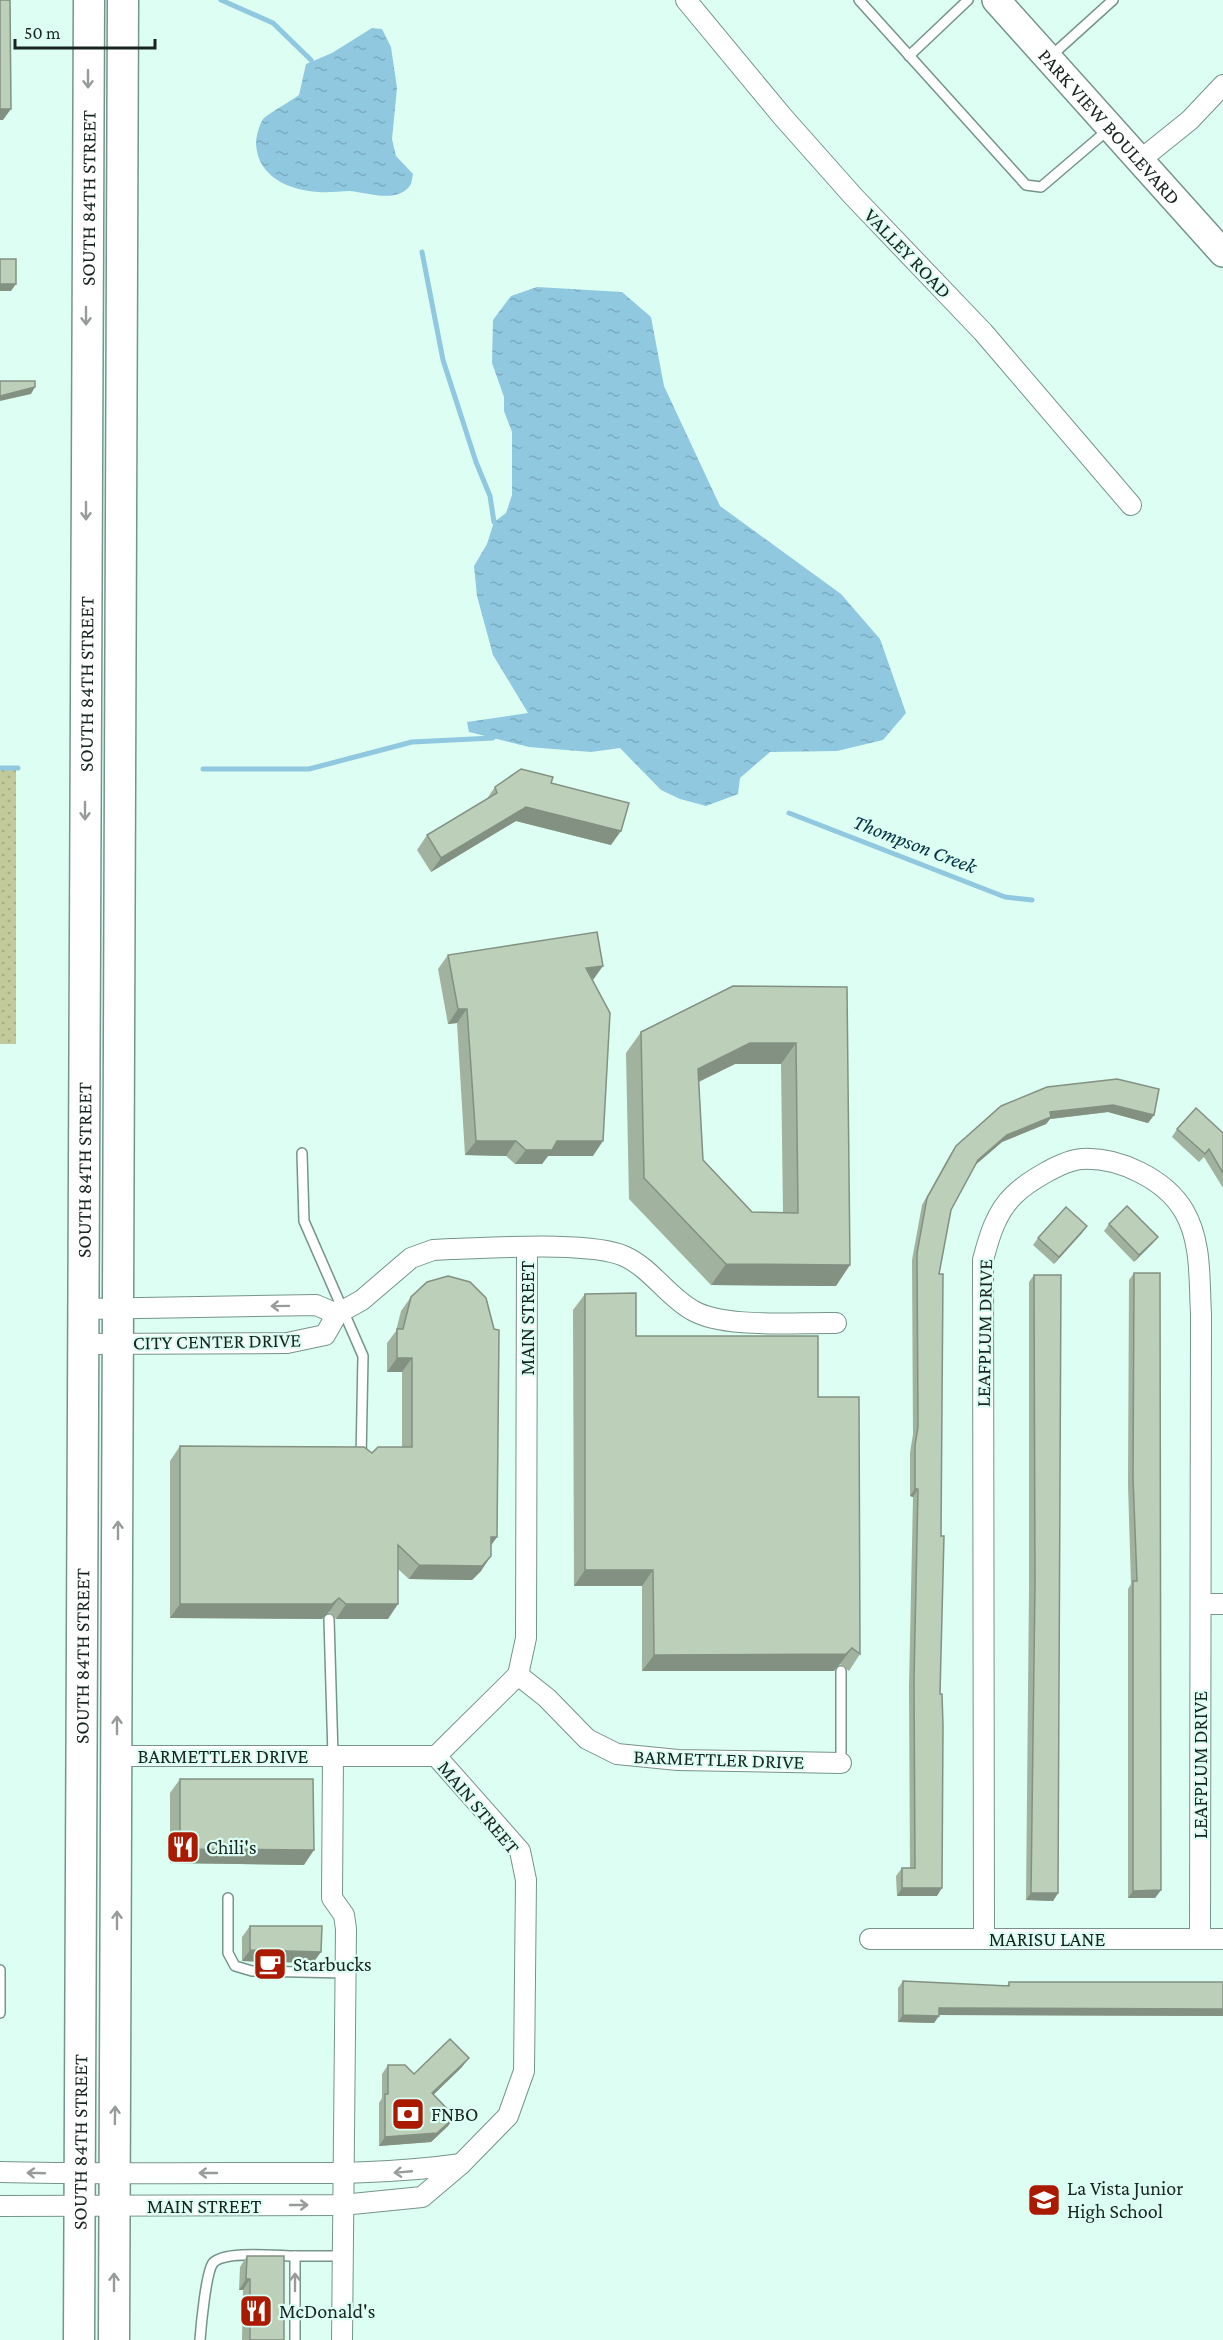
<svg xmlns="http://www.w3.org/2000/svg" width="1223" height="2340" font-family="'Crimson Pro',serif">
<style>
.park{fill:url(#park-dots)}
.water{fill:url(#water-ripples)}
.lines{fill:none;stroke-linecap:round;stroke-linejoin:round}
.stream{stroke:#90c8e0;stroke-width:5}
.lane-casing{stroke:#76948a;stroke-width:12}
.street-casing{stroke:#76948a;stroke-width:22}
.secondary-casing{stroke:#76948a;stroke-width:30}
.primary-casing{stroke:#76948a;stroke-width:33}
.lane{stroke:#fff;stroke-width:9}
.street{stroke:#fff;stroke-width:20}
.secondary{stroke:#fff;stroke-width:27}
.primary{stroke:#fff;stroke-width:30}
.wall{fill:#a1b29f;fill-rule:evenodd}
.shaded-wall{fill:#839182}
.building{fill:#bbcfb9;stroke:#839182;stroke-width:1.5;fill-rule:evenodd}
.oneway{stroke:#979c9b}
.labels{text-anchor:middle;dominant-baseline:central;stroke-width:4.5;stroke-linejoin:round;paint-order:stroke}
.street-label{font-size:20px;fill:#182420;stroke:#ddfef2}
.poi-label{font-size:20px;fill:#182420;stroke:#ddfef2;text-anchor:start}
.water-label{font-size:21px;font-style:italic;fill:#003142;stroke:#ddfef2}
</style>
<defs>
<pattern id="park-dots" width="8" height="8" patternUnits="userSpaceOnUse" patternTransform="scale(1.5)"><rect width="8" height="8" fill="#c2c99b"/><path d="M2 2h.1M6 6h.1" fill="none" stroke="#a6ac85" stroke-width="1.8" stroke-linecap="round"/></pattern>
<pattern id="water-ripples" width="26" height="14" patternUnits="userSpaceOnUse" patternTransform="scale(1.5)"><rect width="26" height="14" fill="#90c8e0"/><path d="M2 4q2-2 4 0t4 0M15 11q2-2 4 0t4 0" fill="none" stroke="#7bacc0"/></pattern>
</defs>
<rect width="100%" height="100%" fill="#ddfef2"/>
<!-- park -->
<rect class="park" x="0" y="766" width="16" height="278"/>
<!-- water -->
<g class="water">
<path d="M372,28L382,29L391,47L397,88L392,139L396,156L413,174L411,184C399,204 369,193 350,191C340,191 328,193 318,192C290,190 258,178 256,144C256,137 259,124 264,118C274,110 288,103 299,95L306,64L332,53Z"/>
<path d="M537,287L622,292L651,317L664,386L720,506L841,594L880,639L906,713L883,740L837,751L770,752L740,778L738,794L706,806L680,799L661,790L620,748L591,752L529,747L469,732L467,722L528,713L493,655L477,596L474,566L487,544L494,522L506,513L512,495V432L504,411V397L492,363L493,320L511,296Z"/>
</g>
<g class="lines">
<!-- stream -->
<g class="stream">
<path d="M221,0L273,23L311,60"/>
<path d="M422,252L443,360L476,462L490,496L494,522"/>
<path d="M0,768H18"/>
<path d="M203,769H309L412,742L493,738"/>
<path d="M789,813L1005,897L1032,900"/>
</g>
<defs>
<g id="lane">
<path d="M859,0L1026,185L1041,187L1109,129"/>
<path d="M909,56L968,0"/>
<path d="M1050,57L1113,0"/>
<path d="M302,1153L304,1221L363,1356L361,1459"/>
<path d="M329,1619L333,1756"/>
<path d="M841,1763V1671"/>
<path d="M228,1898V1953L235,1966L252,1971L345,1973"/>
<path d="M0,1970V2013"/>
<path d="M295,2256H342"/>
<path d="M200,2340C201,2326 206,2272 213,2263C224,2250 278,2256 295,2256V2340"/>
</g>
<g id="street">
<path d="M686,0L782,116L853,196L983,332L1131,505"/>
<path d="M1139,161L1190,120L1223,85"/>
<path d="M84,1309L316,1305L337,1314"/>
<path d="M83,1344L287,1343L325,1335L337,1314L362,1300L411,1258L433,1250L451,1249C491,1248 591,1241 624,1256C651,1268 667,1296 692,1310C724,1329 797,1322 836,1323"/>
<path d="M1201,1604H1223"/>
<path d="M518,1675L547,1698L587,1739L617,1754L678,1760L841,1763"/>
<path d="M117,1756H436"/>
<path d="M333,1756L332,1898L344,1915L346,1929L342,2340"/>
<path d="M436,1756L518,1675L526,1638L527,1248"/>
<path d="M870,1939H1223"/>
<path d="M984,1939L983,1260C989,1237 996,1212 1014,1195C1027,1182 1063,1160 1082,1159C1119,1157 1165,1179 1184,1211C1202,1242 1199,1280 1201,1314L1200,1939"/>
<path d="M0,2172C78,2174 155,2173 233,2173C310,2173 385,2175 461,2164"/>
<path d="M0,2206L342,2205L422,2197L461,2164L508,2116L524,2071L526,1880L520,1851L436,1756"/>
</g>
<g id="secondary">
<path id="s1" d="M996,0L1223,253"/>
</g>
<g id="primary">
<path id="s2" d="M79,2340L89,0"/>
<path d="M114,2340L123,0"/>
</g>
</defs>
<!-- lane casing -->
<use href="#lane" class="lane-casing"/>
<!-- street casing -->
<use href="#street" class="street-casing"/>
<!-- secondary casing -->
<use href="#secondary" class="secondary-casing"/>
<!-- primary casing -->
<use href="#primary" class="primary-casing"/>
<!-- lane -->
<use href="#lane" class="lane"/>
<!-- street -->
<use href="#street" class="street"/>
<!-- secondary -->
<use href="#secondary" class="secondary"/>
<!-- primary -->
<use href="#primary" class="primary"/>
</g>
<!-- wall -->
<g class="wall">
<path d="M551,783L611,845L516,821L431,872L417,850L427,835L486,800L495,787Z"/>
<path d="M448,955L593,980V1156H548L542,1164H515L506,1156L465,1155L457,1023L448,1024L438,969Z"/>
<path d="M847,987L836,1286L711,1285L629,1199L626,1053L641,1032ZM735,1064H781L783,1212H752L703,1160L699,1082Z"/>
<path d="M1047,1087L1154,1115L1148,1123L1108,1112L1050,1119L1046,1124L1002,1142L975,1165L951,1210L939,1274L940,1694L937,1896H897L896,1876L902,1868H910L909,1687L913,1497L910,1496V1453L913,1434L912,1260L922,1205L951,1153L956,1146Z"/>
<path d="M1177,1129L1223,1133V1188L1204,1157L1199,1162L1172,1137Z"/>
<path d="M1109,1224L1158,1237L1152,1244L1134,1262L1104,1231Z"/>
<path d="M1082,1233L1054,1264L1033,1245L1038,1238Z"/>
<path d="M1134,1273L1161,1890L1155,1898H1128V1589L1131,1584L1128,1485L1129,1280Z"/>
<path d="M1034,1275L1058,1893L1053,1901L1026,1900L1029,1590V1282Z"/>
<path d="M585,1294L636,1336L818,1397L860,1654L849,1671L840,1664L834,1671H642V1586H574L573,1310Z"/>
<path d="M411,1297L497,1537L491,1545L481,1571L472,1580L409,1579L398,1569L388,1619H336L329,1612L322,1619L170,1618V1461L180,1446L372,1453L402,1447V1372H387V1343L396,1331L401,1311Z"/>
<path d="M180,1779L304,1865L170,1863V1793Z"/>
<path d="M250,1926L313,1963L242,1961V1937Z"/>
<path d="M903,1981L1007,1986L1009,1982H1223V2016L939,2015L934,2023L898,2022V1988Z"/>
<path d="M388,2065L414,2074L462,2067L433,2095L448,2126L431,2142L379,2146V2103L382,2098V2074Z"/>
<path d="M247,2256L284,2340H242L243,2290H239L240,2267Z"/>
</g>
<!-- shaded-wall -->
<g class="shaded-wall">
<path d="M0,109H11L3,120H0Z"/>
<path d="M0,284H16L11,291H0Z"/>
<path d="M35,387L31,394L0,401V396Z"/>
<path d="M526,807L621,831L611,845L516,821L431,872L441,858Z"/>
<path d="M603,966L593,980L586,968Z"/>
<path d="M458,1009H467L457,1023L448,1024Z"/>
<path d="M750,1043H796L781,1064H735L683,1089L698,1069Z"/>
<path d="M1113,1105L1154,1115L1148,1123L1108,1112L1050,1119L1046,1124L1002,1142L973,1167L978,1160L1007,1135L1050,1112Z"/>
<path d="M476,1141H516L506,1156L465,1155Z"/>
<path d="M557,1141H603L593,1156H548L542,1164H515L526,1150Z"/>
<path d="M1087,1226L1082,1233L1054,1264L1059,1257Z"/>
<path d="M1158,1237L1152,1244L1134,1262L1139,1255Z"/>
<path d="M726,1264L850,1265L836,1286L711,1285Z"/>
<path d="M397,1358H412L402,1372H387Z"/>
<path d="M915,1489H918L913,1497L910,1496Z"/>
<path d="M491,1537H497L487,1551Z"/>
<path d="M491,1556L481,1571L472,1580L409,1579L419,1565Z"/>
<path d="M585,1570H653L642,1586H574Z"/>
<path d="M339,1598L329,1612L322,1619L170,1618L180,1604Z"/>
<path d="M346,1604H398L388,1619H336Z"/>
<path d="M852,1648L840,1664L834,1671H642L654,1655Z"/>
<path d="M180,1849L314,1850L304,1865L170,1863Z"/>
<path d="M902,1888H942L937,1896H897Z"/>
<path d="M1161,1890L1155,1898H1128L1133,1891Z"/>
<path d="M1031,1893H1058L1053,1901L1026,1900Z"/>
<path d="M250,1950L321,1952L313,1963L242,1961Z"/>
<path d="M939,2008L1223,2009V2016L934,2015Z"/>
<path d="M903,2015L939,2016L934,2023L898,2022Z"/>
<path d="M469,2058L462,2067L426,2102L432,2093Z"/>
<path d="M455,2117L448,2126L431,2142L379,2146L385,2137Z"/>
<path d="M246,2279H250L243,2290H239Z"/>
</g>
<!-- building -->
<g class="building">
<path d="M0,0H10L11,109H0Z"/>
<rect x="0" y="259" width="16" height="25"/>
<path d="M0,381H35V387L0,396Z"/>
<path d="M521,769L553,777L551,783L629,803L621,831L526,807L441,858L427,835L497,793L495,787Z"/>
<path d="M597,932L603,966L586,968L610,1013L603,1141H557L552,1150H526L516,1141H476L467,1009H458L448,955Z"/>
<path d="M733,986L847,987L850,1265L726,1264L644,1178L641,1032ZM750,1043H796L798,1213L752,1212L703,1160L698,1069Z"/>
<path d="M1117,1079L1159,1089L1154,1115L1113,1105L1050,1112L1051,1117L1007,1135L978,1160L951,1210L939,1274H943L941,1536H944L940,1694H942L943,1726L942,1888H902V1868H915L914,1679L918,1489H915V1445L918,1427L917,1253L927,1198L956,1146L1001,1106L1047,1087Z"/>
<path d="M1196,1108L1223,1133V1173L1209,1149L1205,1154L1177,1129Z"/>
<path d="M1127,1206L1158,1237L1139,1255L1109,1224Z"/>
<path d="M1066,1207L1087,1226L1059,1257L1038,1238Z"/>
<path d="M1134,1273H1160L1161,1890L1133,1891V1581H1137L1133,1478Z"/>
<path d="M1034,1275H1061L1058,1893H1031L1035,1583Z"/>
<path d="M448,1276L470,1282L486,1298L494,1329L499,1330L497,1537H491V1556L482,1566L419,1565L398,1545V1604H346L339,1598L332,1604H180V1446L364,1447L372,1453L378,1447H412V1358H397V1329H403L411,1297L427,1282Z"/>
<path d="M636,1293V1336H818V1397H859L860,1654L852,1648L846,1654L654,1655L653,1570H585V1294Z"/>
<path d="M180,1779H313L314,1850L180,1849Z"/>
<path d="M250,1926H322L321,1952L250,1950Z"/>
<path d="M903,1981L1009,1986V1982H1223V2009L939,2008V2016L903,2015Z"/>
<path d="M450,2039L469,2058L432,2093L455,2117L437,2133L385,2137V2094H388V2065H405L414,2074Z"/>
<path d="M247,2256H284V2340H250V2279H246Z"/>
</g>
<!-- one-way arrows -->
<defs><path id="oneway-shaft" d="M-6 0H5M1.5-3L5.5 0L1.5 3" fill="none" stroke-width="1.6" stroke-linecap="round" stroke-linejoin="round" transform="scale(1.5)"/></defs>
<g class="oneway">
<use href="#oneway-shaft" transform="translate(88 79) rotate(90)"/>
<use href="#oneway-shaft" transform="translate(86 316) rotate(90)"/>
<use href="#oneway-shaft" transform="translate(86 511) rotate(90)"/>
<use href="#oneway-shaft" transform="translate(85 811) rotate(90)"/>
<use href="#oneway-shaft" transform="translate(280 1306) rotate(179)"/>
<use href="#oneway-shaft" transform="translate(118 1530) rotate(-90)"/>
<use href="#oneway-shaft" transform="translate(117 1725) rotate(-90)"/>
<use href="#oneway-shaft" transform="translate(117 1920) rotate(-90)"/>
<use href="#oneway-shaft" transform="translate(115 2115) rotate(-89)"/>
<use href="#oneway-shaft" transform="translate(403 2172) rotate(175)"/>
<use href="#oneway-shaft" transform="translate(36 2173) rotate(-178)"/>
<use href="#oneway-shaft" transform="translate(208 2173) rotate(180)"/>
<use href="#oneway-shaft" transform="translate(299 2205)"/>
<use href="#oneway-shaft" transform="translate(114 2282) rotate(-90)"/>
<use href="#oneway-shaft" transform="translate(295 2282) rotate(-90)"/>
</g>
<!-- icons -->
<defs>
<symbol id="restaurant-square" viewBox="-11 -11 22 22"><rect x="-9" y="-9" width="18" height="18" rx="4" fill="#a91a00" stroke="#ddfef2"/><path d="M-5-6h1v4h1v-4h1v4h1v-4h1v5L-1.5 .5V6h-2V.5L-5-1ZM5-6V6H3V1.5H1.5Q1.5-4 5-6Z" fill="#fff"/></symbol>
<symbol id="cafe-square" viewBox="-11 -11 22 22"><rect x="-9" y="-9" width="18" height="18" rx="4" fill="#a91a00" stroke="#ddfef2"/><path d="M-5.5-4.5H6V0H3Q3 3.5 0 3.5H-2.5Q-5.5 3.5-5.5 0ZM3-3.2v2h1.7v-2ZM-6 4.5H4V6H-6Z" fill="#fff"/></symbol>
<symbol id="bank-square" viewBox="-11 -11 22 22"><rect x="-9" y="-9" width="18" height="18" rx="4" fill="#a91a00" stroke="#ddfef2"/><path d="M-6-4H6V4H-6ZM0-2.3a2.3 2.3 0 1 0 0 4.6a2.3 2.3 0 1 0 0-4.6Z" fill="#fff"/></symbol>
<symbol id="school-square" viewBox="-11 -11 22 22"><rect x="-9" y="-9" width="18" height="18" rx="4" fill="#a91a00" stroke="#ddfef2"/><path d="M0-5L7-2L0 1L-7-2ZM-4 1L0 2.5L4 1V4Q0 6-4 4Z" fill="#fff"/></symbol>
</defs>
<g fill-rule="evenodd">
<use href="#restaurant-square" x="164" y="1828" width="38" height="38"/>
<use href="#cafe-square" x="251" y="1945" width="38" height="38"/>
<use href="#bank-square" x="389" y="2095" width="38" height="38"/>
<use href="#school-square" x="1025" y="2181" width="38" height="38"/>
<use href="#restaurant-square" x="237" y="2292" width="38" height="38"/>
</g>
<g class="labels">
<!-- street labels -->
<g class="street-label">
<text stroke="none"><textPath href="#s1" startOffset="170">PARK VIEW BOULEVARD</textPath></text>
<text stroke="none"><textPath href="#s2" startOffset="2142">SOUTH 84TH STREET</textPath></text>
<text transform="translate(908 253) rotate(46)">VALLEY ROAD</text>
<text stroke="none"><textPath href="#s2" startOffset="1656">SOUTH 84TH STREET</textPath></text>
<text stroke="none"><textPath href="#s2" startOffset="1170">SOUTH 84TH STREET</textPath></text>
<text transform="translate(527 1318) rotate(-90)">MAIN STREET</text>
<text transform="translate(984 1333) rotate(-89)">LEAFPLUM DRIVE</text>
<text transform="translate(217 1341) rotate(-1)">CITY CENTER DRIVE</text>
<text stroke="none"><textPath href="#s2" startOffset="684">SOUTH 84TH STREET</textPath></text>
<text x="223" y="1756">BARMETTLER DRIVE</text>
<text transform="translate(719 1759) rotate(2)">BARMETTLER DRIVE</text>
<text transform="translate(1200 1765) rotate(-90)">LEAFPLUM DRIVE</text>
<text transform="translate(479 1807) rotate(50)">MAIN STREET</text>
<text x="1047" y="1939">MARISU LANE</text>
<text stroke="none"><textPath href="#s2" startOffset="198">SOUTH 84TH STREET</textPath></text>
<text x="204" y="2206">MAIN STREET</text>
</g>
<!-- poi labels -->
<g class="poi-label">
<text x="206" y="1847">Chili's</text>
<text x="293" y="1964">Starbucks</text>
<text x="431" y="2114">FNBO</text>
<text x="1067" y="2188">La Vista Junior<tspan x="1067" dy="23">High School</tspan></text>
<text x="279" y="2311">McDonald's</text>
</g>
<!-- water labels -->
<g class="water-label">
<text transform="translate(915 844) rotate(21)">Thompson Creek</text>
</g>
</g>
<!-- scale -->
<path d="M15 39v9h140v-9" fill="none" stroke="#182420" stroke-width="3"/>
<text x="24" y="39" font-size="18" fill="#182420" stroke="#ddfef2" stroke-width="4.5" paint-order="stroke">50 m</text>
</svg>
